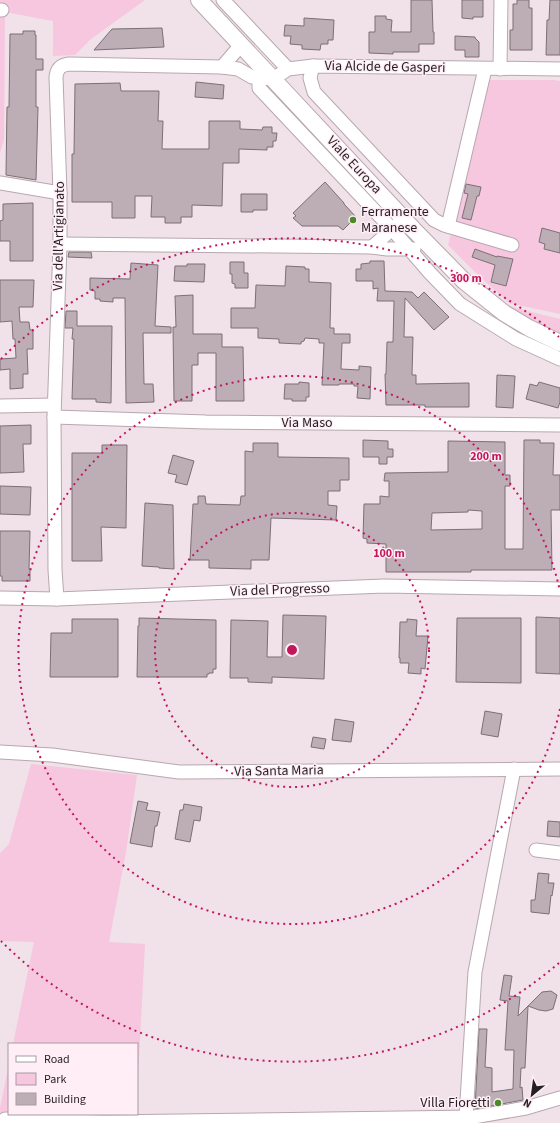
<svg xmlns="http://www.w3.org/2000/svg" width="560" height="1123" font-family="'Source Sans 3',sans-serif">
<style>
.green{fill:#f6c7df}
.building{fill:#bdaeb5;stroke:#7d6f76;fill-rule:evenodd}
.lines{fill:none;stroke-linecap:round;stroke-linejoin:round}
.minor-casing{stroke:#b7a8af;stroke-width:15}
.major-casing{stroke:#b7a8af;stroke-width:18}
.minor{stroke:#fff;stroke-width:13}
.major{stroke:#fff;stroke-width:16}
.ring{fill:none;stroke:#c2185b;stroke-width:2;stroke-dasharray:2 4}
.poi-dot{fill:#4c8928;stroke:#ffeef6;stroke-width:1.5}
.labels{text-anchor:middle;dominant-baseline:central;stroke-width:3;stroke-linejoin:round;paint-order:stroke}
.street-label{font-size:14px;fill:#241f21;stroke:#ffeef6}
.poi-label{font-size:14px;fill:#241f21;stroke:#ffeef6;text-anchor:start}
.centre{fill:#c2185b;stroke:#ffeef6;stroke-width:2}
.ring-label{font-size:12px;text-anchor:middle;font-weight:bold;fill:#c2185b;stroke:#ffeef6;stroke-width:3;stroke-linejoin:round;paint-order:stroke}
</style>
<rect width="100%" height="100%" fill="#f1e1e9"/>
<!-- green -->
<g class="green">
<path d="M0,0H145L91,39L75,55L53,56V21L5,12L4,139L0,153Z"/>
<path d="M489,80H554L560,81V314L509,303L476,273L448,245Z"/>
<path d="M503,305L560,319V333L514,312Z"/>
<path d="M31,764L137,775L126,852L109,942L145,944L137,1096V1044H13L34,942L0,941V853L9,844Z"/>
<path d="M9,1064V1114H136V1118L54,1117L0,1114V1108Z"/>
</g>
<!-- building -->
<g class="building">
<path d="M411,0H432L433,32H434V44H419V52H393V54L369,53V32H375V16H386V19L392,20L391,32H411Z"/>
<path d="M462,0H483V17H473V19L462,18Z"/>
<path d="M517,0H529V8H532V50H510V30H513V4H517Z"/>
<path d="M550,0H560V55H546L547,20H549Z"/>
<path d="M304,18L334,20L333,40H328V44H321L320,50L302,49V45L290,44L291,36H284L285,25L304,26Z"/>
<path d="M162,28L164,47L94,50L112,29Z"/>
<path d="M23,31H35V35H36V59H43V70H36V107H38L36,180L6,175L7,107H9L10,34H23Z"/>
<path d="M455,36L475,37V38L479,42V57H465V50H455Z"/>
<path d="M196,82L224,85L223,99L195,97Z"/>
<path d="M120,83L121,91H159L158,121H163L162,149H209V121H240V129L262,130L263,127H272V133H277L276,141H273V147H267V150L239,149V163H223L222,206L192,205V217H181V223H165V217H151L152,196H135V218H112V202H72V154H74L75,84Z"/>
<path d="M325,182L344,203V204L356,217L343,230L338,226H302L293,218L296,216L293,213Z"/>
<path d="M466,184L481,187L479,196H477L471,220L462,218L468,194L464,193Z"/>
<path d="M241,194H267V210H253V212H241Z"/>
<path d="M33,203V261H10V241H0V221L3,220V204Z"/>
<path d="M542,228L560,233V253L544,249L545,244L539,242Z"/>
<path d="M475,249L497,257V256L513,259L506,286L491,282L495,265L472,257Z"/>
<path d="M69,252H91L92,258L68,257Z"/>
<path d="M370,261H384L385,291L412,292L418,298L424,292L449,317L434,330L405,298L404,337H413L412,375H416V384L469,383V407H425V405H386L385,374H386L387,342H393L394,301H377L378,288L373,289V281H356V269H361V264L370,263Z"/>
<path d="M230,262H244V273H248V288H235V284L232,283V274H230Z"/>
<path d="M131,263L158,265L155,326L171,327V333H143L144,384H153L154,402L126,403L125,298H113V302L100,301V299H95V291L90,290V278L130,279Z"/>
<path d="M187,264H205L204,282L174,281L175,266H187Z"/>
<path d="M286,266L305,267V269H309V282L331,283L330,328H334V334H350V343H342L341,369L359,370V366L371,367L370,399L357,398L358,386H354V384H339V385H322L324,343H319V339L305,338L304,341L301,342V344L279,343V339L258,338V328H231V308H255L256,285L285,286Z"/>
<path d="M0,280H34L33,307H19L20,322H29L30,330H33V349H27L28,374H23V388L10,389V369L0,370V359L16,358L15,339H13L12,321L0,322Z"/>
<path d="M193,295V334H222V347H243L244,401H216V353H198V365H192V401H174L173,327H176L175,296Z"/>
<path d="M66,311H77V326H112L111,403L96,402V399H72L74,339H72L73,328H65Z"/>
<path d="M497,375L515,376L513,408L496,407Z"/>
<path d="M299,382L309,383V397H306V401H292V399H284L285,384H299Z"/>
<path d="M539,382L560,388V402L558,408L526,399L530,384L537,386Z"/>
<path d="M31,425V444H23L24,472L0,473V426Z"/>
<path d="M363,440L388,441V449H393V457H387V464H379V457H363Z"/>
<path d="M524,440H540V443H554L553,475H560V510H551L552,570H471V572H386V544L367,543V539L363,538L364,504H380V496L389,497V481H384L385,473L448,472V441L505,442V475H510V486H505V549H523ZM468,510L482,511V529L431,530L432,513L468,512Z"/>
<path d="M253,443H278V457L349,458V480H340V491H328V505L337,506L336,520L271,518L269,560H251V569L209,568V560H190L193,504H198V496H205L206,504L240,505L241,496H245V451L253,452Z"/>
<path d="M102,445H127L126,528L101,527L102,561H72V453H102Z"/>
<path d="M173,455L194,461L187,485L175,482L177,475L168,473Z"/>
<path d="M0,486L31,487L30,515L0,514Z"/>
<path d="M145,503L173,505L174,569L159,568V567L142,566Z"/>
<path d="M0,531H30L29,569H30V581H2V576H0Z"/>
<path d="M283,615L326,616L324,679L272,677V683L248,682V678H230L231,620L268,621L267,657H282Z"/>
<path d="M536,617L560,618V674L536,673Z"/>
<path d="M139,618L216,620V669H213V673H209V674H207V677H137L138,626H139Z"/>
<path d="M457,618H521V683L456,682Z"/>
<path d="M72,619H118V677H50L51,633H72Z"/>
<path d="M407,619L417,620L416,636H428L425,669L421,668V674L408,673L409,663H400V658H399L400,622H407Z"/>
<path d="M485,711L502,714L498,737L481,734Z"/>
<path d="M335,719L354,722L351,742L332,740Z"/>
<path d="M313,737L326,739L324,749L311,747Z"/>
<path d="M138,801L148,803L146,810L160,812L157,826H155L152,847L130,843Z"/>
<path d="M184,804L202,807L200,821L194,820L190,842L175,839L180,810H183Z"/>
<path d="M548,821L560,822V837L547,836Z"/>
<path d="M538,873L549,874L548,883H554L552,896L551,895L549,914L531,912V900H535Z"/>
<path d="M504,975L512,976L509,996L520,997L518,1016L528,1006L525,1068H521L520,1088L522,1087L523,1100L475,1109L479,1029H487L485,1067L492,1068V1092L513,1089L514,1050H505L508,1001L500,1000Z"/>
<path d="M551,991L557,995L553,1009L546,1011L539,1010L528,1006L542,992Z"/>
</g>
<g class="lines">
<defs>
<g id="minor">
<path d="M223,0L288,69"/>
<path d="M0,10H2"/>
<path d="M313,66L310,78L314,92L434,220L444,225L512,245"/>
<path d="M222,67L241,45"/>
<path d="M500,69L501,0"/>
<path d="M259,78V88L392,229L430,273L460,304L516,339L560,359"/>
<path d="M0,183L60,193"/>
<path d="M448,226L485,69"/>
<path d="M60,244L372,247L387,249H414"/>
<path d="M372,247L398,224"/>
<path d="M0,406L54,405"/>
<path d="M54,417L206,422L560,425"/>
<path d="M0,598L57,599L384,586L560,589"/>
<path d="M57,599L55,570L54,417L60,244V193L56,77C57,68 61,65 69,64L222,67L238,69L252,77L273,79L288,69L313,66L560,69"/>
<path d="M0,752L52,755L179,772L560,769"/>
<path d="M536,850L560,853"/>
<path d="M466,1117L475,972L514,769"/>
<path d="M5,1119L103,1122L474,1117L526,1108L560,1098"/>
</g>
<path id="major" d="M199,0L414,230L464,281L504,313L529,328L560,343"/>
</defs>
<!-- minor casing -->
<use href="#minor" class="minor-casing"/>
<!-- major casing -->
<use href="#major" class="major-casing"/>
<!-- minor -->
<use href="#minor" class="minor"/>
<!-- major -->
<use href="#major" class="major"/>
</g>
<!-- distance rings -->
<g class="ring">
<circle cx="292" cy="650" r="137"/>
<path d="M560 709A274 274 0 1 1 560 591"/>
<path d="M559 963A411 411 0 0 1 1 941M1 359A411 411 0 0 1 559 337"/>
</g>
<!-- markers -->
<g class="poi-dot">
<circle cx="353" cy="220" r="4"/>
<circle cx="498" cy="1103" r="4"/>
</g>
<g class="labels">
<!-- street labels -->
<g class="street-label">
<text transform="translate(385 67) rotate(1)">Via Alcide de Gasperi</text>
<text transform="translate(354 165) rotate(47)">Viale Europa</text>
<text transform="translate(59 236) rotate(-89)">Via dell'Artigianato</text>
<text x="307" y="423">Via Maso</text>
<text transform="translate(280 590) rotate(-2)">Via del Progresso</text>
<text transform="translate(279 771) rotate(-1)">Via Santa Maria</text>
</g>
<!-- poi labels -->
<g class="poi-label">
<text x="361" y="212">Ferramente<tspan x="361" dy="16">Maranese</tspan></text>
<text x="490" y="1103" text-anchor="end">Villa Fioretti</text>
</g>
</g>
<circle cx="292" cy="650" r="6" class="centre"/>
<g class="ring-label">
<text x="466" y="282">300 m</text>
<text x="486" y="460">200 m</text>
<text x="389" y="557">100 m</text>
</g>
<!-- legend -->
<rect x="8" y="1043" width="130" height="72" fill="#ffeef6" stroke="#a79ba1"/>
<rect x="16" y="1056" width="20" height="6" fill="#ffffff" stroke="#a79ba1"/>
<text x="44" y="1063" font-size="12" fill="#241f21">Road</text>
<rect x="16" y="1073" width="20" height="12" fill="#f6c7df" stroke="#a79ba1"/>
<text x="44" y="1083" font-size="12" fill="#241f21">Park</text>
<rect x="16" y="1093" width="20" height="12" fill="#bdaeb5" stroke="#a79ba1"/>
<text x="44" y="1103" font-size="12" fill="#241f21">Building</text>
<!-- north arrow -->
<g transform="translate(532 1095) rotate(209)" stroke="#ffeef6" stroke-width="3" paint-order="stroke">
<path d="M0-3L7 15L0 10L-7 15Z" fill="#241f21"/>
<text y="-6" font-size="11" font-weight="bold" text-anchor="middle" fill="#241f21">N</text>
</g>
</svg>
